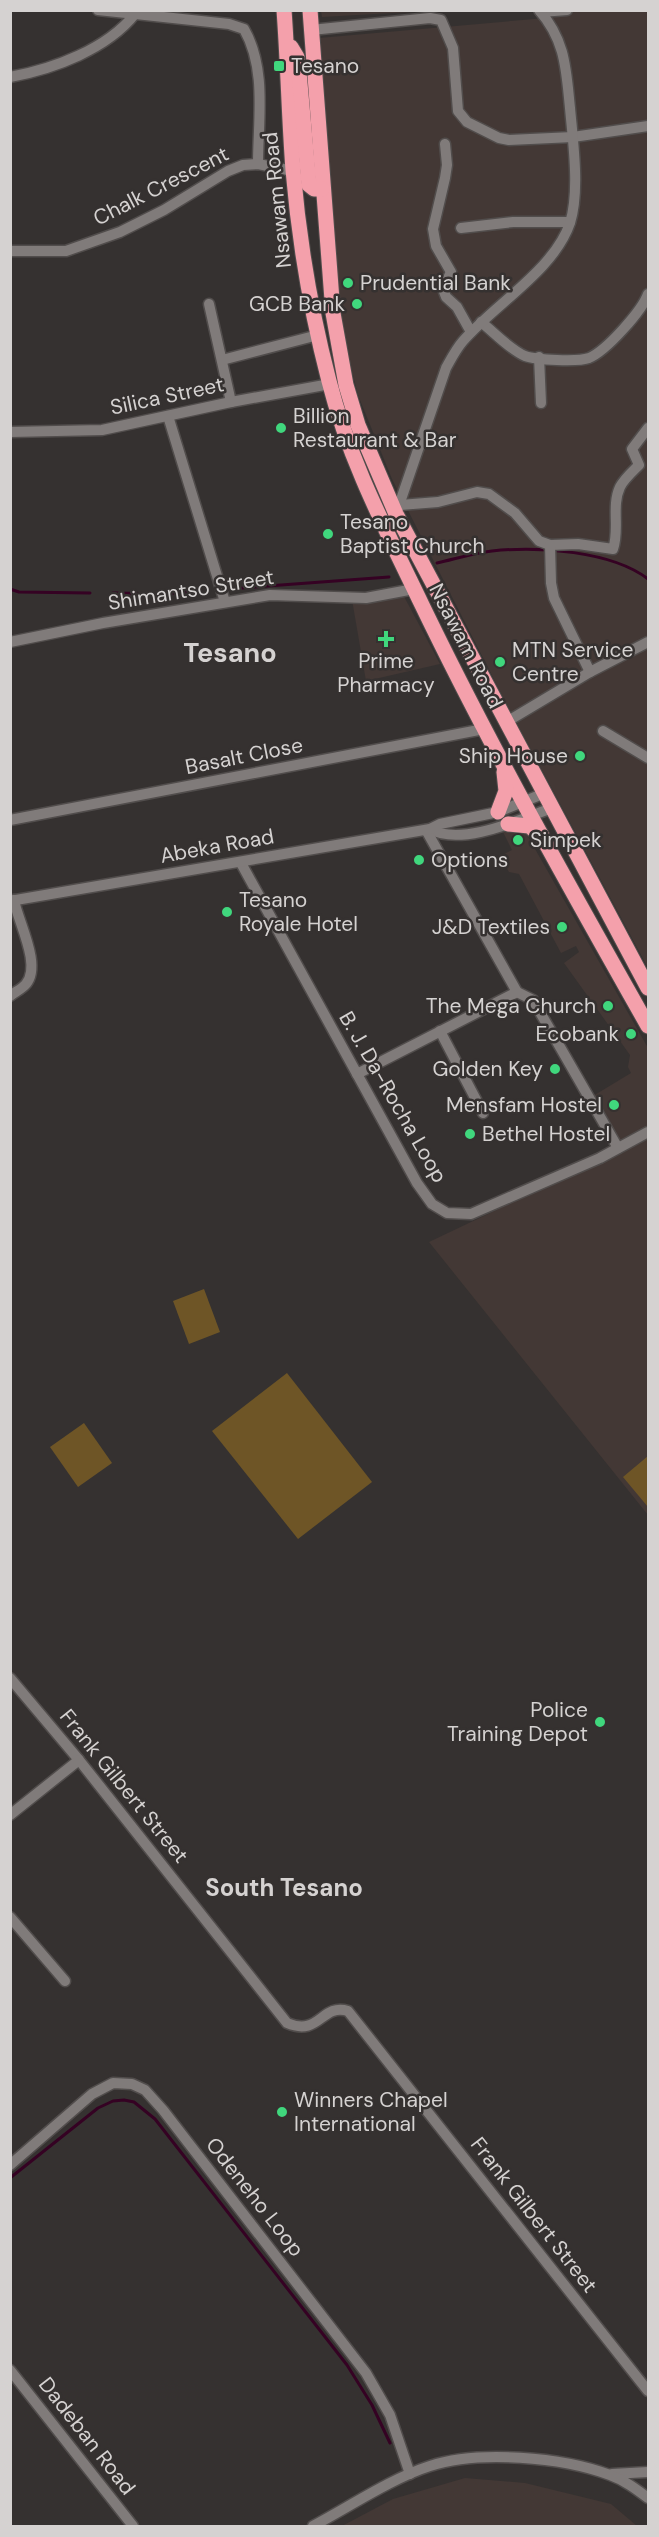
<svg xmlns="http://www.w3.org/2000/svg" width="659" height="2537" font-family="'DM Sans',sans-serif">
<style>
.built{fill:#433835}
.green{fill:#6e5526}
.water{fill:#350223}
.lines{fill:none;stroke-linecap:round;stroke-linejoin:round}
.stream{stroke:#350223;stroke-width:3}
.minor-casing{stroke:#514d4c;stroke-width:13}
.highway-casing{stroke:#514d4c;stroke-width:17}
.minor{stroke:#807b7a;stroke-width:10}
.highway{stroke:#f4a0ab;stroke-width:15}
.poi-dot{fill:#40d77d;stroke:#353130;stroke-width:2}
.labels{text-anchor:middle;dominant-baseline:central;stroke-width:5;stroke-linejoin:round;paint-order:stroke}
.poi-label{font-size:21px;fill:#d5d2d1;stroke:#353130;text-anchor:start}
.street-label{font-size:21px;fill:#d5d2d1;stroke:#353130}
.quarter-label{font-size:24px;font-weight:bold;fill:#d5d2d1;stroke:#353130}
.district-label{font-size:27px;font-weight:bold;fill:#d5d2d1;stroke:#353130}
</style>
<rect width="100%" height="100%" fill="#353130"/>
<!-- built -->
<g class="built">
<path d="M321,11V10L428,11L322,17Z"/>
<path d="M552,11H648V968L505,701L392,479L358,395L340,323L319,38L557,17Z"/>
<path d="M400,589L440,664L366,681L351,594Z"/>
<path d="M522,826L648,1048V1515L429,1242L622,1150L593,1096L631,1073L628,1067L630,1055L564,963L579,952L576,946L561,953L519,874L509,872L500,856L512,850L503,832L515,827Z"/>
<path d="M465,2478L525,2483L611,2504L637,2526H342L393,2499Z"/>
</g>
<!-- green -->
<g class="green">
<path d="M204,1289L220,1332L189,1344L173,1301Z"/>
<path d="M287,1373L372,1482L298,1539L212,1431Z"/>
<path d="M84,1423L112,1463L78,1487L50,1447Z"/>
<path d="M648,1456V1507L623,1477Z"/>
</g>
<!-- water -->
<rect class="water" x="234" y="649" width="16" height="10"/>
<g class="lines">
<!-- stream -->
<g class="stream">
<path d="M437,563C455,559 474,553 492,551C538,546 612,551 648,579"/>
<path d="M10,589L19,592L90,593"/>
<path d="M228,589L389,577"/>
<path d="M113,593L166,594L201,591"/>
<path d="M10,2178L98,2108L113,2101L124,2100L134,2102L155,2119L347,2365L372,2405L390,2443"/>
</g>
<defs>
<g id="minor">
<path d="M98,10L229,24L244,29C267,69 258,120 258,164"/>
<path d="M541,12L567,10"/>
<path d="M311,30L430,18L441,20L453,48L458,111L467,122L499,138L509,140L573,137L648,126"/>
<path d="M10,77C54,69 107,49 135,14"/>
<path d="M445,144L447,165L445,178L433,229L436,246L451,272L443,289L446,297L457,307L471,332"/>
<path d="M461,228L513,222H570"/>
<path d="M10,251H66L120,232L164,210L228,171L243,165L258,164L293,171"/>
<path d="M209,304L231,402"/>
<path d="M481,322C495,333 509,349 525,356C536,360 578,362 589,358C606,351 642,311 648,294"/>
<path d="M539,357L541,403"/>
<path d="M222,360L318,335"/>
<path d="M168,416L225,602"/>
<path d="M10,432L102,430L231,402L330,384"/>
<path d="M400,505L438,502L477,492L489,494L515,513L539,541L550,545L578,544L613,549C620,530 611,506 620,487C624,479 633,471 639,465L632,449L648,428"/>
<path d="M396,514L446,368C451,359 456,349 463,341C495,304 554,270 570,223C580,191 573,142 570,108C566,70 566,41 539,10"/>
<path d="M550,545L551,583L554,598L590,672"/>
<path d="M10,642L103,623L270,595L366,598L414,589"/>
<path d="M508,721L590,672L648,642"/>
<path d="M603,731L648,758"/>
<path d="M10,820L484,729"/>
<path d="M430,829C461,847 521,819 552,808"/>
<path d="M426,830L517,992L533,1000L618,1148"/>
<path d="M241,863L417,1183L432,1204L447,1213L471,1214L600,1158L648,1132"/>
<path d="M10,901L430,829L440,824L498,812L545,793"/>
<path d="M10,996C15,992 22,989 26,984C42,965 18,922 14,900"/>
<path d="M440,1031L483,1113"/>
<path d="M357,1074L517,992"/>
<path d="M10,1678L79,1760L287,2023C320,2037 321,2003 348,2011L648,2391"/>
<path d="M10,1815L79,1760"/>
<path d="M10,1917L65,1981"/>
<path d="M10,2165L92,2094L113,2083L132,2084L145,2090L163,2110L366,2373L390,2415L410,2474"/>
<path d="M10,2370L133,2526"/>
<path d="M612,2474L648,2472"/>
<path d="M313,2526C349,2507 392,2478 430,2466C478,2450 562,2457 610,2475C624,2480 636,2489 648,2498"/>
</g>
<g id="highway">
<path d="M284,10C288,64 289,117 293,170C299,241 311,312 329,381C349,460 387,532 422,605C491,748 570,888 648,1026"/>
<path d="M310,10L333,313L346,385L358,425L396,514L648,988"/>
<path d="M291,47L297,57L299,72L309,185L314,189H322"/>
<path d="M498,812L506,791L504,772"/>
<path d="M508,824L529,826L539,834"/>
</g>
</defs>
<!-- minor casing -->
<use href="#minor" class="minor-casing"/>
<!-- highway casing -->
<use href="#highway" class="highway-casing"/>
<!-- minor -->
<use href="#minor" class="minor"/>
<!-- highway -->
<use href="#highway" class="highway"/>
</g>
<!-- markers -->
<g class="poi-dot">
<rect x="273" y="60" width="12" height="12" rx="3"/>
<circle cx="348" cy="283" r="6"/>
<circle cx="357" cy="304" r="6"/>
<circle cx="281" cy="428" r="6"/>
<circle cx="328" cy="534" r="6"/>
<path d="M383 630h6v6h6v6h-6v6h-6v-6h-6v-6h6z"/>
<circle cx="500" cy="662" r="6"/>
<circle cx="580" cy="756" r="6"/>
<circle cx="518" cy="840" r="6"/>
<circle cx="419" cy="860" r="6"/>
<circle cx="227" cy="912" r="6"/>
<circle cx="562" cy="927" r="6"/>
<circle cx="608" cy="1006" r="6"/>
<circle cx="631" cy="1034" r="6"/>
<circle cx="555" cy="1069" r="6"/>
<circle cx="614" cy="1105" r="6"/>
<circle cx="470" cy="1134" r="6"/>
<circle cx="600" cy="1722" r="6"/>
<circle cx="282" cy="2112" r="6"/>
</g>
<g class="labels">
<!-- poi labels -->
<g class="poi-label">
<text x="291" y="66">Tesano</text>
<text x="360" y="283">Prudential Bank</text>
<text x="345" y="304" text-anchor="end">GCB Bank</text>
<text x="293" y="416">Billion<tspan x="293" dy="24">Restaurant &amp; Bar</tspan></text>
<text x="340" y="522">Tesano<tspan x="340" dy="24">Baptist Church</tspan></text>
<text x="512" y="650">MTN Service<tspan x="512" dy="24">Centre</tspan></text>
<text x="386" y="661" text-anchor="middle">Prime<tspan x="386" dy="24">Pharmacy</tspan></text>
<text x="568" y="756" text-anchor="end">Ship House</text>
<text x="530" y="840">Simpek</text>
<text x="431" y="860">Options</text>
<text x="239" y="900">Tesano<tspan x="239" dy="24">Royale Hotel</tspan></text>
<text x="550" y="927" text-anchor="end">J&amp;D Textiles</text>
<text x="596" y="1006" text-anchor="end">The Mega Church</text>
<text x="619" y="1034" text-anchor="end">Ecobank</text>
<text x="543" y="1069" text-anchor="end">Golden Key</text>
<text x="602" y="1105" text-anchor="end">Mensfam Hostel</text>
<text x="482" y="1134">Bethel Hostel</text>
<text x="588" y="1710" text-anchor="end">Police<tspan x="588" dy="24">Training Depot</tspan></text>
<text x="294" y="2100">Winners Chapel<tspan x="294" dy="24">International</tspan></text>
</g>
<!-- street labels -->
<g class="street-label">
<text transform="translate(161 186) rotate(-27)">Chalk Crescent</text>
<text transform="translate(277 200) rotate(-96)">Nsawam Road</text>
<text transform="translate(167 396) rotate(-12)">Silica Street</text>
<text transform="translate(191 590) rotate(-9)">Shimantso Street</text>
<text transform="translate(466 646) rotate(63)">Nsawam Road</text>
<text transform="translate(244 756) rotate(-11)">Basalt Close</text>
<text transform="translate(217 846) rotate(-10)">Abeka Road</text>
<text transform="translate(393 1097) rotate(60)">B. J. Da-Rocha Loop</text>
<text transform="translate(124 1786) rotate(51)">Frank Gilbert Street</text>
<text transform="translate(255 2197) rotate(52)">Odeneho Loop</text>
<text transform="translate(534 2215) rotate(52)">Frank Gilbert Street</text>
<text transform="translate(87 2436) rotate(52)">Dadeban Road</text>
</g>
<!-- quarter labels -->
<g class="quarter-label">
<text x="284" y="1887">South Tesano</text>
</g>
<!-- district labels -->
<g class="district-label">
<text x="230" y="652">Tesano</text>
</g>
</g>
<!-- border -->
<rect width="659" height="2537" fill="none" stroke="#d5d2d1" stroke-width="24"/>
</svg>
